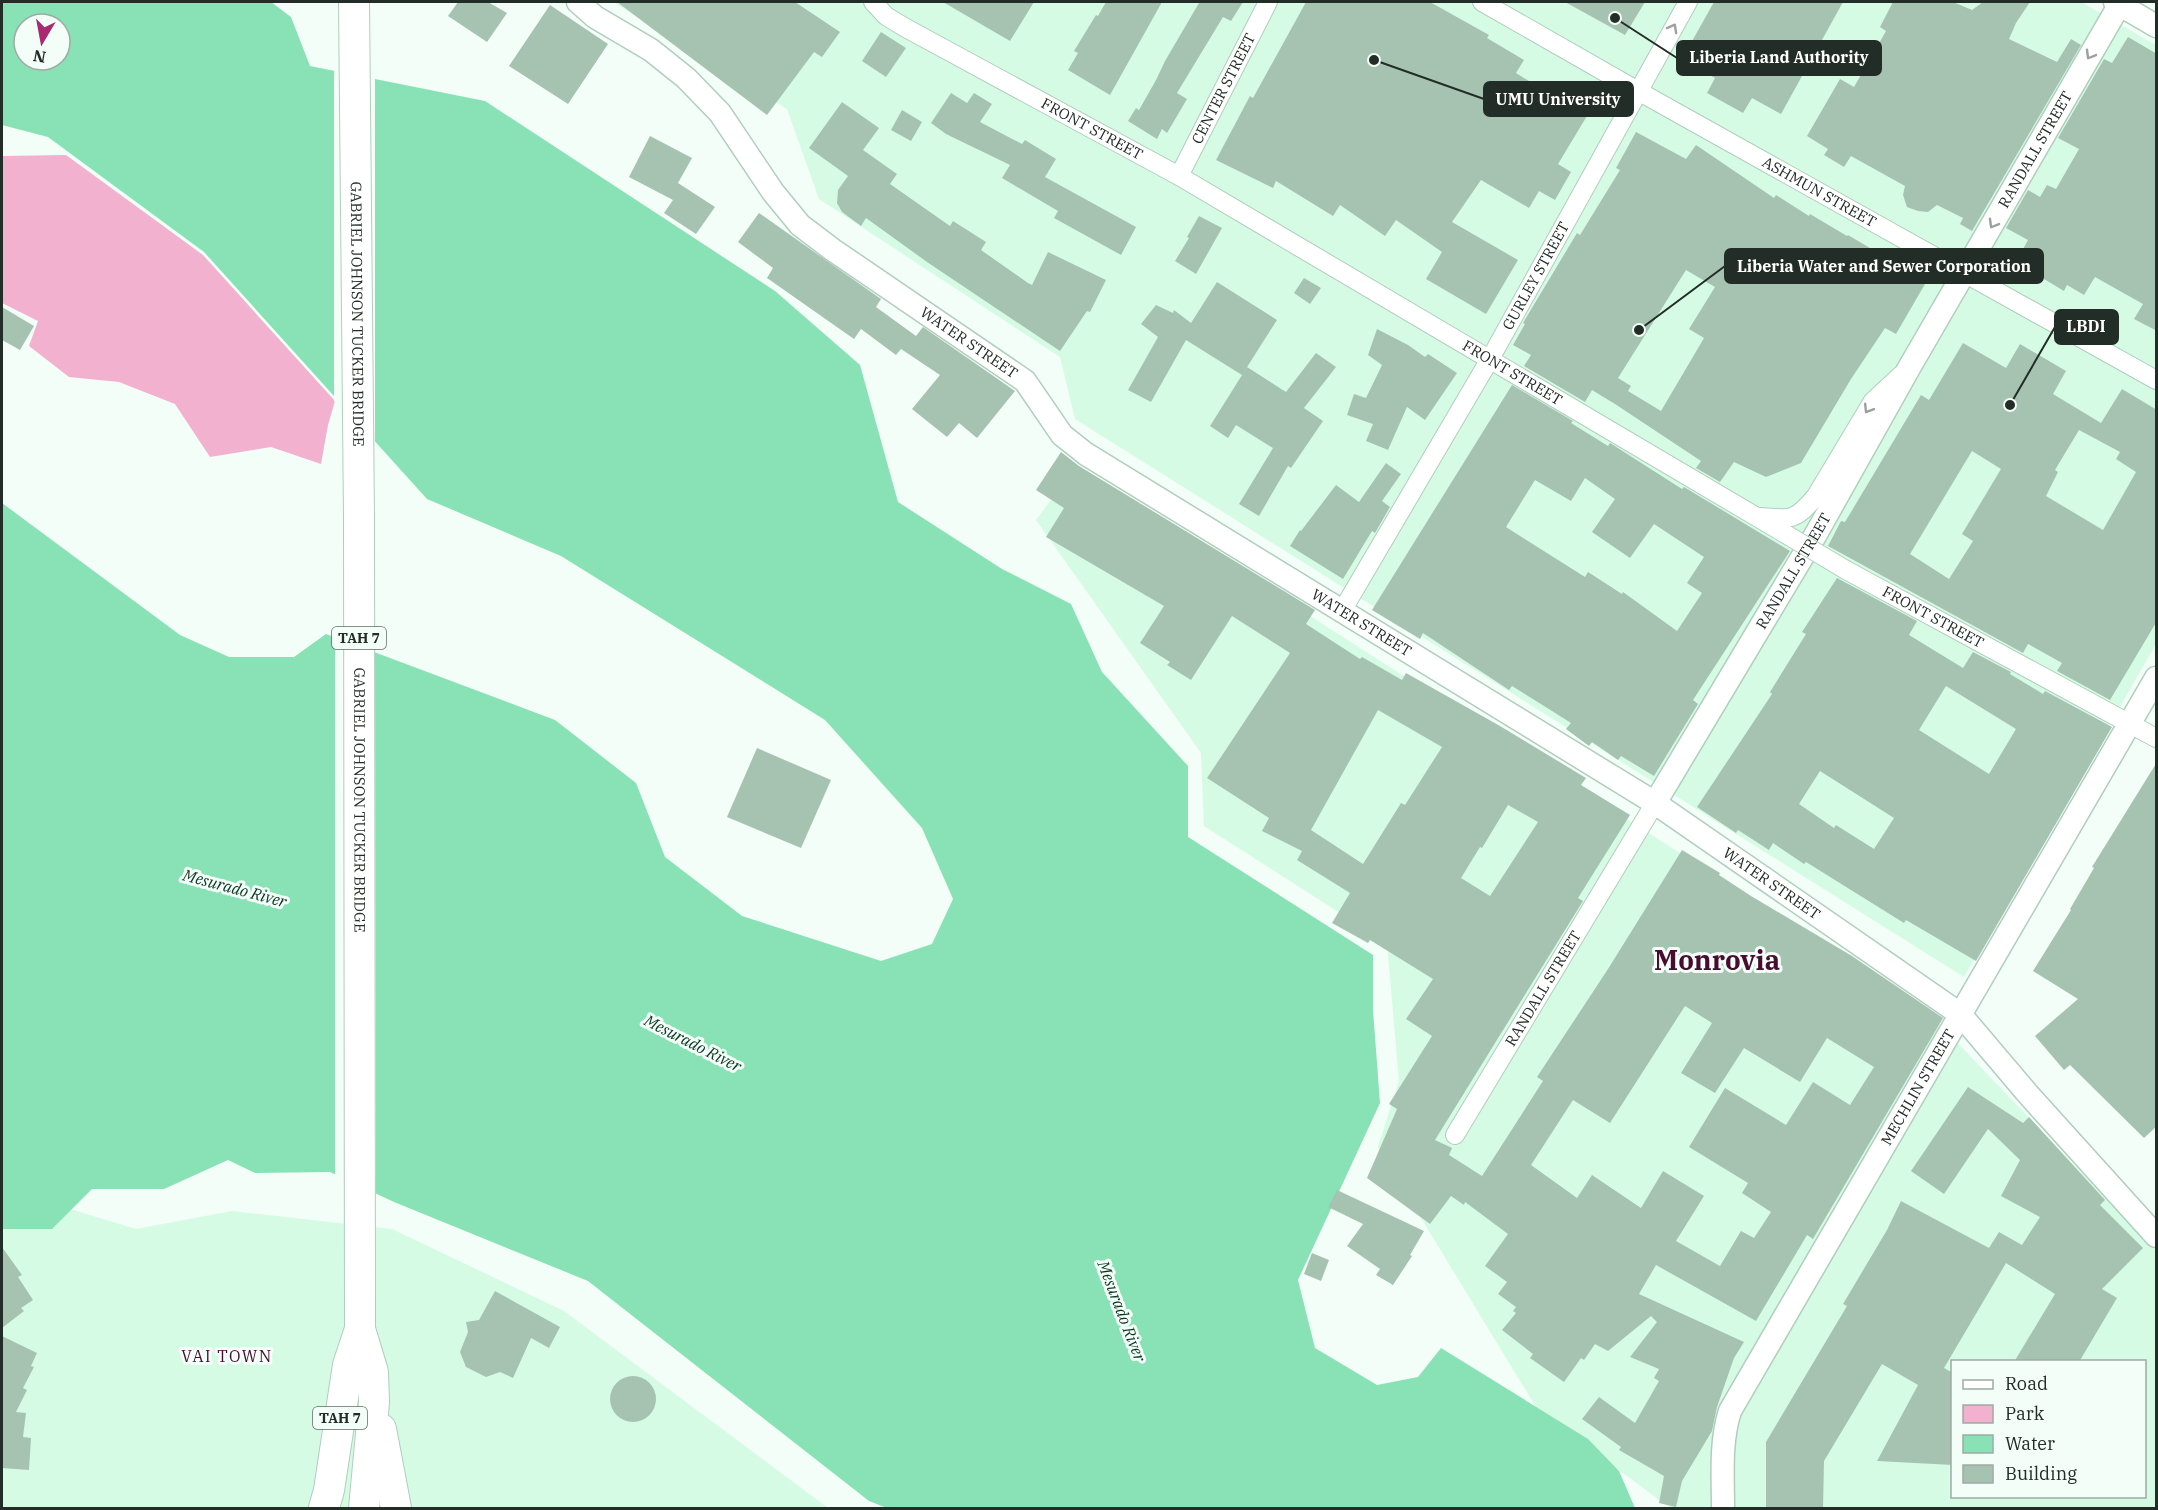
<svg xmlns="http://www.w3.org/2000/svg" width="2158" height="1510" font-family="'IBM Plex Serif',serif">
	<rect width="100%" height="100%" fill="#f2fef7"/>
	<path fill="#d5fbe5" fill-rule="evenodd" d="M613 2H2081L2156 45V644L1964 977 1075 419 1060 357 819 199 787 109Z
		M1076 466 1928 1012 2156 1251V1508H1670L1537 1409 1378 1147 1399 1081 1387 943 1204 826 1201 753 1036 520ZM1952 1362H2144V1496H1952Z
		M47 1202 136 1229 232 1211 392 1229 564 1311 828 1508H2V1225Z"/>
	<path fill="#f2b1ce" d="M66 155 203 255 335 401 328 425 321 464 271 447 210 457 175 404 119 382 69 377 29 346 38 321 2 303V156Z"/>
	<path fill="#89e2b5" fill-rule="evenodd" d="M2 2H271L291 17 310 66 485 101 775 291 860 365 898 502 1002 569 1071 604 1102 672 1188 766V837L1373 955V1010L1380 1103 1298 1280 1315 1348 1377 1385 1418 1377 1441 1348 1588 1439 1619 1471 1635 1508H887L869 1501 588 1281 394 1202 330 1172 255 1173 228 1160 164 1189H92L52 1229H2V503L180 635 229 657H294L326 634 555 720 636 783 665 857 742 916 881 961 932 944 953 899 922 828 825 720 561 556 427 499 204 252 48 137 2 125ZM24 24H60V60H24Z"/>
	<path fill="#f2fef7" d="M334 68 375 76V446L334 401Z
		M335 634 375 649 376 1197 335 1178Z"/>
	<path fill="#a6c3b2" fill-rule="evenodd" d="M458 2H488L507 13 487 42 448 16Z
		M617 2H795L840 32 822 57 814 52 767 115Z
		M943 2H1034L1010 41Z
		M1106 2H1162L1110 95 1068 70 1078 53 1074 51 1096 15 1098 16Z
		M1197 2H1243L1231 21 1223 17 1177 93 1187 99 1167 133 1162 129 1157 139 1128 121 1136 108 1139 110 1156 80 1165 61 1199 3Z
		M1306 2H1430L1489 35 1487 38 1524 60 1516 73 1547 92 1553 83 1593 106 1558 164 1571 172 1555 200 1539 191 1529 208 1481 180 1452 222 1518 260 1486 314 1426 279 1442 252 1396 220 1385 236 1340 205 1333 216 1276 181 1273 188 1216 160 1250 96 1253 98Z
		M1565 2H1645L1625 35Z
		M1714 2H1843L1781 114 1752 98 1743 113 1707 93 1715 78 1682 59Z
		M1893 2H1953L1972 10 1983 2H2030L2016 23 2009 39 2057 62 2071 39 2081 45 1972 231 1960 224 1963 218 1937 205 1928 212 1918 211 1907 207 1903 195 1905 186 1851 156 1844 167 1824 155 1828 149 1807 136 1840 79 1854 87 1886 31 1880 27Z
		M550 5 608 44 568 104 509 66Z
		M881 32 906 48 886 77 862 61Z
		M2128 37 2157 54V331L2134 319 2143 304 2095 277 2084 295 2067 285 2064 291 2016 262 2028 240 2006 228 2028 190 2040 197 2047 185 2056 189 2079 149 2058 138 2104 59 2112 63Z
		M951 93 967 103 974 93 992 104 980 122 1022 144 1025 140 1056 159 1045 177 1136 227 1121 255 1054 218 1058 211 1002 178 1010 165 946 134 931 123Z
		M842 102 879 128 863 150 897 174 890 184 950 226 953 221 986 242 981 250 1028 283 1032 285 1048 252 1106 280 1090 312 1087 311 1060 351 927 262 866 218 861 226 842 212 837 203 838 190 848 176 809 148Z
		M902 110 922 122 911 141 891 130Z
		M1636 132 1686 159 1696 145 1774 198 1776 195 1809 216 1810 214 1847 236 1848 235 1902 267 1901 270 1925 284 1896 334 1885 328 1851 379 1801 463 1766 477 1734 462 1720 482 1696 468 1701 461 1615 404 1592 390 1585 402 1524 366 1531 355 1513 345 1525 324 1523 323 1577 233 1580 235 1620 170 1616 168ZM1686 270 1715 287 1689 329 1704 338 1661 411 1628 391 1631 386 1618 378Z
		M650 136 692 158 678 183 715 207 696 234 664 213 673 200 629 177Z
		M759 213 881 299 876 307 916 336 923 327 1015 391 977 438 959 423 947 437 912 409 940 375 901 349 896 355 861 329 854 339 767 278 773 268 738 242Z
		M1199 216 1222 228 1196 274 1175 261 1189 238 1187 237Z
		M1304 278 1321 288 1310 304 1294 293Z
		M1217 282 1277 320 1242 375 1186 340 1151 402 1128 390 1158 337 1141 324 1156 305 1173 313 1174 310 1191 323Z
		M2 307 34 326 20 350 2 340Z
		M1377 329 1408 345 1425 357 1428 354 1457 373 1425 420 1407 407 1388 450 1366 441 1373 424 1347 415 1354 394 1366 398 1382 365 1368 355Z
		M1963 343 2006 368 2020 344 2066 371 2053 394 2101 423 2122 389 2157 410V621L2110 700 2057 671 2062 663 2028 644 2023 653 1828 546 1841 521 1845 522 1921 395 1929 400ZM2079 430 2120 452 2116 459 2136 472 2103 530 2046 496 2058 472 2055 470ZM1972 451 2001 469 1962 534 1973 541 1949 579 1910 554Z
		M1316 353 1336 367 1304 408 1323 421 1291 468 1288 466 1259 516 1239 504 1273 448 1236 425 1228 438 1210 426 1247 367 1286 392Z
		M1512 385 1573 421 1571 423 1608 446 1610 443 1682 489 1684 487 1790 551 1693 700 1698 704 1654 776 1621 756 1618 760 1592 742 1589 746 1566 729 1571 723 1552 711 1512 686 1509 690 1423 633 1420 639 1372 610ZM1585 478 1615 499 1592 532 1630 558 1654 524 1704 557 1687 583 1702 593 1677 631 1623 592 1622 594 1588 572 1585 577 1506 527 1535 480 1571 501Z
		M1061 452 1079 466 1315 610 1306 624 1360 659 1362 657 1402 680 1406 673 1500 726 1586 778 1581 785 1630 815 1578 898 1583 901 1435 1140 1452 1148 1449 1155 1482 1176 1543 1081 1537 1077 1608 969 1682 850 1720 873 1719 875 1751 896 1852 956 1943 1018 1813 1239 1807 1235 1756 1321 1656 1265 1639 1294 1744 1342 1734 1358 1717 1407 1712 1431 1682 1481 1676 1507 1659 1503 1664 1476 1619 1450 1621 1447 1582 1419 1599 1397 1635 1423 1659 1381 1654 1378 1659 1369 1630 1357 1657 1322 1651 1316 1608 1351 1595 1344 1584 1360 1581 1358 1564 1382 1530 1358 1533 1354 1502 1330 1516 1313 1513 1311 1516 1307 1498 1294 1507 1282 1485 1266 1508 1234 1465 1202 1464 1205 1451 1196 1430 1224 1367 1178 1397 1109 1389 1104 1432 1036 1406 1019 1433 979 1370 940 1368 943 1332 923 1350 893 1297 860 1302 851 1262 831 1269 818 1207 778 1290 653 1232 616 1191 680 1167 665 1170 662 1140 643 1164 606 1046 537 1064 508 1036 490ZM1378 710 1442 747 1405 805 1401 803 1363 864 1311 830ZM1508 805 1538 822 1490 896 1461 878 1480 847 1482 848ZM1685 1006 1712 1023 1681 1073 1715 1093 1744 1048 1800 1082 1827 1038 1874 1067 1850 1105 1813 1082 1786 1125 1725 1088 1689 1147 1748 1183 1742 1193 1771 1212 1754 1238 1741 1231 1720 1266 1676 1241 1704 1196 1663 1171 1641 1208 1592 1175 1577 1198 1531 1165 1573 1100 1610 1123Z
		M1386 463 1401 474 1382 501 1390 507 1375 533 1372 531 1343 579 1290 546 1300 530 1301 531 1336 485 1359 502Z
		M1837 578 1917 621 1909 635 1963 668 1973 652 2011 672 2010 674 2043 694 2045 691 2112 727 1976 961 1906 920 1904 923 1806 862 1804 864 1773 843 1769 850 1738 830 1736 833 1697 807 1772 694 1770 692 1806 634 1802 632ZM1946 686 2016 729 1989 774 1919 730ZM1820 771 1894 818 1874 849 1836 825 1834 828 1799 804Z
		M757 748 831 780 801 848 727 817Z
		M2157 762V1126L2144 1138 2070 1065 2064 1070 2035 1036 2078 999 2033 971 2071 910 2070 909 2094 868 2092 867Z
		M1968 1087 2023 1123 2029 1117 2105 1200 2100 1205 2143 1248 2102 1289 2117 1298 2079 1362H2014L2055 1294 2006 1263 1944 1368 1953 1373V1465L1877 1461 1918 1385 1882 1364 1824 1461 1823 1509H1766V1442L1847 1306 1843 1304 1887 1230 1901 1201 1989 1248 1999 1232 2022 1245 2040 1217 2001 1196 2020 1160 1988 1129 1944 1194 1911 1171Z
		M1337 1190 1424 1231 1410 1255 1412 1256 1393 1285 1376 1275 1380 1269 1347 1246 1363 1224 1328 1207Z
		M2 1247 22 1275 18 1277 33 1300 21 1308 24 1311 2 1328Z
		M1312 1253 1329 1260 1321 1281 1304 1274Z
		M495 1291 560 1327 549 1348 531 1338 513 1378 500 1372 486 1377 466 1367 460 1352 468 1332 466 1322 479 1320Z
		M2 1336 37 1353 31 1366 34 1367 23 1388 27 1390 16 1412 26 1413 23 1437 31 1438 29 1470 2 1468Z
		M610 1399a23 23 0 1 1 46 0a23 23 0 1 1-46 0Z"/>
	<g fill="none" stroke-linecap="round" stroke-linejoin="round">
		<g stroke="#b0cebd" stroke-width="20">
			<g id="minor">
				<path id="s1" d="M873 2 886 16 904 27 1179 176 1794 539"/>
				<path id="s2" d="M1482 2 1638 91 2156 380"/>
				<path id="s3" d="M1179 176 1268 2"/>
				<path d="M1761 517C1792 520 1796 520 1816 496L1873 401 1901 375"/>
				<path id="s4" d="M1846 570 2156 738"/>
				<path id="s5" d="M1342 611 1490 359 1688 2"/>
				<path id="s6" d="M1455 1135 1655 803"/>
			</g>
		</g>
		<g stroke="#b0cebd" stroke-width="25">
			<g id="tertiary">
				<path id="s7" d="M578 2 595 17 651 50 686 78 720 113 773 192 800 225 833 250 1025 381 1062 435 1086 454 1655 803 1960 1014 2027 1093 2156 1236"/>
				<path d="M2115 2 2156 26"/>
				<path id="s8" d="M1655 803 1816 534 1909 368 2121 2"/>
				<path id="s9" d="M1723 1508C1723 1476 1720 1442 1730 1411L2156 678"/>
			</g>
		</g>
		<g stroke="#b0cebd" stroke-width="32">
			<g id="trunk">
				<path id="s10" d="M354 2 359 518 360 1329 373 1372 374 1402 364 1508"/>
				<path d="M381 1429 396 1508"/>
				<path d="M324 1508 329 1490 348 1365 360 1329"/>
			</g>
		</g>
		<use href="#minor" stroke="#fff" stroke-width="18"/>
		<use href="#tertiary" stroke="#fff" stroke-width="22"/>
		<use href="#trunk" stroke="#fff" stroke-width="30"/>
		<g stroke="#b0cebd" stroke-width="20" stroke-linecap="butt">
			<path id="minor-bridge" d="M1794 539 1846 570"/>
		</g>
		<use href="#minor-bridge" stroke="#fff" stroke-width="18"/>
	</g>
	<defs><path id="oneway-chevron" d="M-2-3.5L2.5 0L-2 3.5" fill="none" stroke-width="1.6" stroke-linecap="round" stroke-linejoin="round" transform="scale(1.5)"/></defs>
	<g stroke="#9ca09e">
		<use href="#oneway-chevron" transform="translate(1673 28) rotate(-61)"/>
		<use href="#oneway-chevron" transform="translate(2090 55) rotate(120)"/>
		<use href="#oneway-chevron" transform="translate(1993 224) rotate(120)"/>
		<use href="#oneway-chevron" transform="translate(1868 409) rotate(122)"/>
	</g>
	<g text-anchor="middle" stroke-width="6" stroke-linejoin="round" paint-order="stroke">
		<g fill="#f2fef7" stroke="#606c65" stroke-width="1.5">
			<rect x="332" y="627" width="54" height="22" rx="4.5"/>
			<rect x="313" y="1407" width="54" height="22" rx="4.5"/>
		</g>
		<g font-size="14" font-weight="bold" fill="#222d27">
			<text x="359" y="643">TAH 7</text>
			<text x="340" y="1423">TAH 7</text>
		</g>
		<g font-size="15" fill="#222d27" stroke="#f2fef7">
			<text dy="5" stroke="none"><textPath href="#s3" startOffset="98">CENTER STREET</textPath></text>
			<text dy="5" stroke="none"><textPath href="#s1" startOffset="254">FRONT STREET</textPath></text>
			<text dy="5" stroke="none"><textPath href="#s8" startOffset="756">RANDALL STREET</textPath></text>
			<text dy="5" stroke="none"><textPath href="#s2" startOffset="387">ASHMUN STREET</textPath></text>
			<text dy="5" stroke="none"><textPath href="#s5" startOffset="387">GURLEY STREET</textPath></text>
			<text dy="5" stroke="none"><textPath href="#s10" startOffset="312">GABRIEL JOHNSON TUCKER BRIDGE</textPath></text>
			<text dy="5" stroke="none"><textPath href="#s7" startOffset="525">WATER STREET</textPath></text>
			<text dy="5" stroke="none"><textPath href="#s1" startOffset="740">FRONT STREET</textPath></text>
			<text dy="5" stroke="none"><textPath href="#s8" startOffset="270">RANDALL STREET</textPath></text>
			<text dy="5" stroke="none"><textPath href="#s4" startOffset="99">FRONT STREET</textPath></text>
			<text dy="5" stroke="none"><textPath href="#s7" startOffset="1012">WATER STREET</textPath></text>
			<text dy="5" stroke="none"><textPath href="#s10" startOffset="798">GABRIEL JOHNSON TUCKER BRIDGE</textPath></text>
			<text dy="5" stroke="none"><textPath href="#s7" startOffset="1498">WATER STREET</textPath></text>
			<text dy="5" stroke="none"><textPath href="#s6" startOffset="171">RANDALL STREET</textPath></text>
			<text dy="5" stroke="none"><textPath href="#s9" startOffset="472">MECHLIN STREET</textPath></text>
		</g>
		<g font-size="16" font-style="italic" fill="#0a3221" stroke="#f2fef7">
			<text transform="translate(235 888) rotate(15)" y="6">Mesurado River</text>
			<text transform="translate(693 1043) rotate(27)" y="6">Mesurado River</text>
			<text transform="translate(1122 1311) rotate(69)" y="6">Mesurado River</text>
		</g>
		<g font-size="16" letter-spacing="1.5" fill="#4a0b30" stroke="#f2fef7">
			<text x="227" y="1362">VAI TOWN</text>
		</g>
		<g font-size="27" font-weight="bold" fill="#4a0b30" stroke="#f2fef7">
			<text x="1717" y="970">Monrovia</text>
		</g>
	</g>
	<path fill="none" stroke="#222d27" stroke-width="2" d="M1615 18L1677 58M1374 60L1484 99M1639 330L1725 266M2010 405L2055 327"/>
	<g fill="#222d27" stroke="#f2fef7" stroke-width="2">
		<circle cx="1615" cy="18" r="6"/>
		<circle cx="1374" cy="60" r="6"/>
		<circle cx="1639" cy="330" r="6"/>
		<circle cx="2010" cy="405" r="6"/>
	</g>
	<g fill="#222d27" stroke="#222d27" stroke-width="2">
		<rect x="1677" y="41" width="204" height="34" rx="6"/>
		<rect x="1484" y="82" width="149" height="34" rx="6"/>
		<rect x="1725" y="249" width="318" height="34" rx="6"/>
		<rect x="2055" y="310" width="63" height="34" rx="6"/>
	</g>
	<g font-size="16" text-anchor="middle" font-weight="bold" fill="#fff">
		<text x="1779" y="63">Liberia Land Authority</text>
		<text x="1558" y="105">UMU University</text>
		<text x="1884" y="272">Liberia Water and Sewer Corporation</text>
		<text x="2086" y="332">LBDI</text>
	</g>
	<rect width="2158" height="1510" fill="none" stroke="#222d27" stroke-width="6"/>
	<rect x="1951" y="1360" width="195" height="138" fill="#f2fef7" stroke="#9faaa4" stroke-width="1.5"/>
	<rect x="1963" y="1380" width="30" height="9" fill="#ffffff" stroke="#9faaa4" stroke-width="1.5"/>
	<text x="2005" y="1390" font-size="18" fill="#222d27">Road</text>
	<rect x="1963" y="1405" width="30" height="18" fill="#f2b1ce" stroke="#9faaa4" stroke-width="1.5"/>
	<text x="2005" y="1420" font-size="18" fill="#222d27">Park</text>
	<rect x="1963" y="1435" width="30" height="18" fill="#89e2b5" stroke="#9faaa4" stroke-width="1.5"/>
	<text x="2005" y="1450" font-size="18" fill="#222d27">Water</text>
	<rect x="1963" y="1465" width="30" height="18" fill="#a6c3b2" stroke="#9faaa4" stroke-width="1.5"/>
	<text x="2005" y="1480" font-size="18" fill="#222d27">Building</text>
	<g transform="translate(42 42) rotate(190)"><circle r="28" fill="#f2fef7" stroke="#9faaa4" stroke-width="1.5"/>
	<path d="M0-4.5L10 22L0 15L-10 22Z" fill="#ab2873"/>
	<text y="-9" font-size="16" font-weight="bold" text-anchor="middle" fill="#222d27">N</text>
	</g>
</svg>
